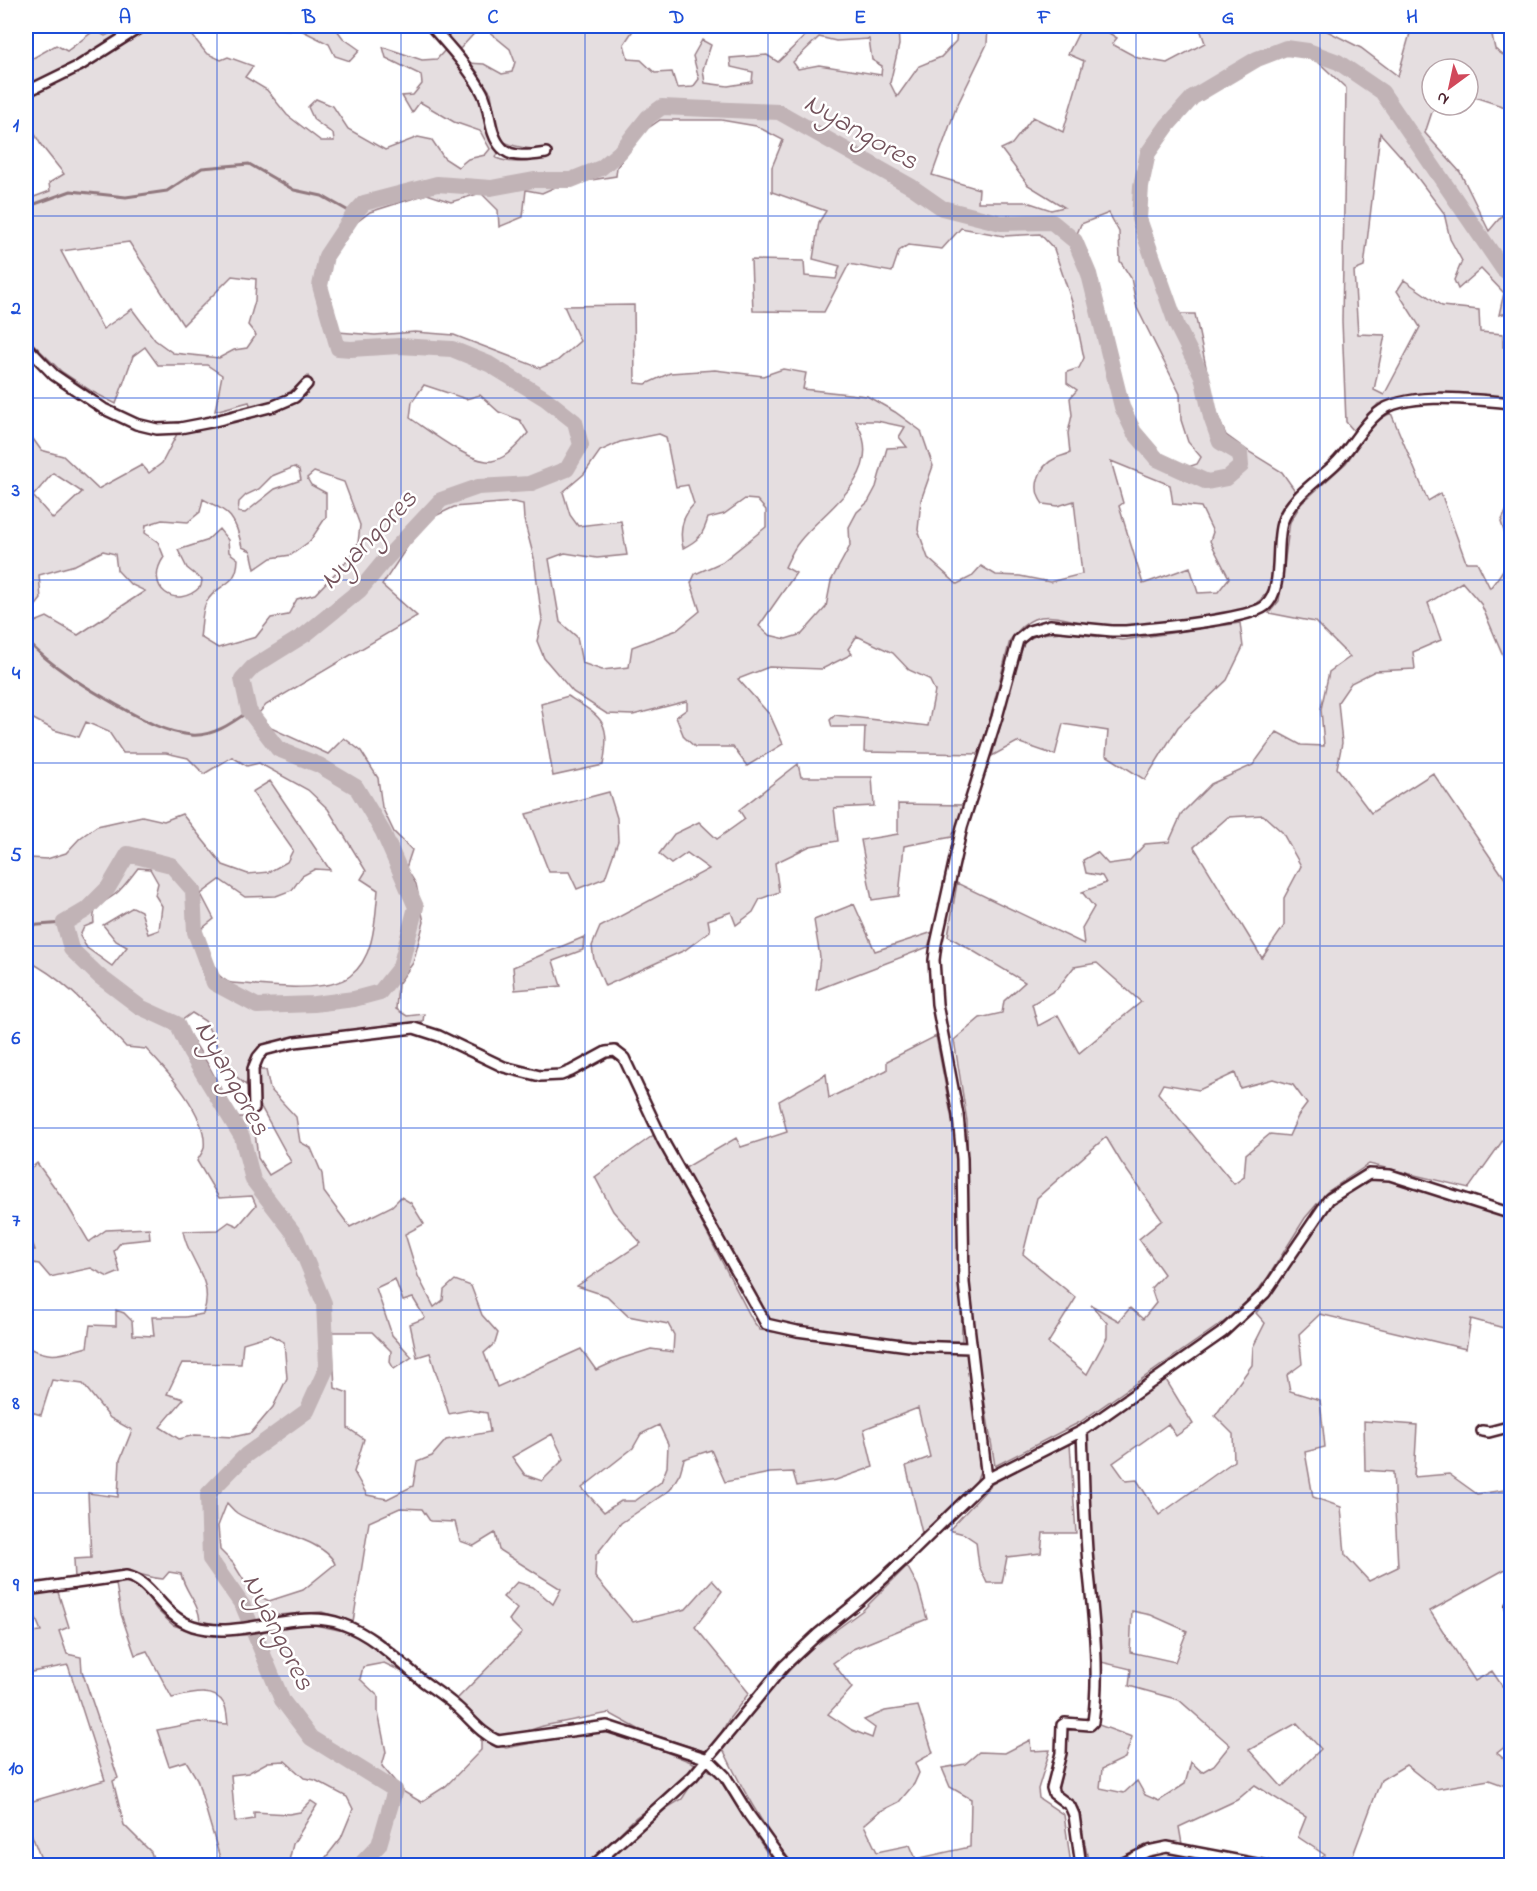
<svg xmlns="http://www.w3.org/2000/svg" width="1537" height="1891" font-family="'Indie Flower',sans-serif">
	<rect width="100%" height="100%" fill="#fff"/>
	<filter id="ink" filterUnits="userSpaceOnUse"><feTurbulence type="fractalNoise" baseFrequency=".0167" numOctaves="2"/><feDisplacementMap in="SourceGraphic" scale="12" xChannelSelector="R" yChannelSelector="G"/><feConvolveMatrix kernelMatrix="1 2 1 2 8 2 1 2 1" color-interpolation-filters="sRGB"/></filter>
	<g filter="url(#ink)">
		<path fill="#e5dee0" stroke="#987e86" stroke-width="1.5" fill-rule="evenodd" d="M125 26H132L78 60 26 87V62L56 45 67 51 95 30 105 36Z
			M152 26H185L206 53 221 60 228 57 253 66 245 77 267 90 287 115 321 141H334L333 134 314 120 308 107 316 99 333 106 348 129 385 150 418 137 432 140 444 158 458 167 468 159 485 155 490 149 480 131 454 122 420 102 412 113 402 96 413 95 422 84 421 75 386 58 383 47 422 60 437 59 446 49 481 95 499 150 496 158C514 165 534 162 551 154L548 150C532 150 518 148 504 142L496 125 491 93 469 63 484 64 502 74 512 72 515 62 510 49 482 26H608L612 27 615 26H636L624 44 628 59 641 60 655 73 672 72 677 88 693 87 699 79 693 56 702 40 711 45 703 69 705 83 728 86 752 82 753 72 731 67 730 58 767 55 778 62 807 34 810 26H836L841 30 869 26H898L899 45 890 83 897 97 919 66 941 57 956 41 957 26H988L987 44 956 108 932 175 979 189 978 202H1027L1051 210 1064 207 1028 185 1001 149 1012 144 1033 117 1063 132 1084 61 1068 54 1080 30 1065 26H1098L1117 38 1112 44 1138 58 1167 63 1205 43 1199 26H1323L1327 31 1361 48 1398 76 1412 26H1490L1495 49 1503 55 1511 54V109L1468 95V69H1432V105H1439L1432 112 1425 133 1460 172 1489 231 1505 212 1511 211V251L1509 257 1511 260V312L1499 315 1504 293 1481 269 1458 289 1454 280 1462 261 1450 239 1444 213 1405 161 1380 133 1364 267 1354 271 1358 334 1385 335 1374 390 1384 395 1420 327 1397 291 1404 280 1442 306 1479 310 1480 332 1503 334V347L1511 348V398L1460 393 1395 398 1378 404 1354 431 1346 422 1342 321 1346 88 1315 59 1291 54 1266 59 1205 94 1177 120 1154 151 1144 183 1145 217 1173 306 1179 314H1195L1215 410 1226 435 1251 453 1282 472 1296 492C1291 497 1284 503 1281 509 1263 543 1291 579 1254 605 1236 617 1126 628 1101 626 1080 625 1055 611 1034 619 1024 623 1017 632 1010 640L981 754 864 752 865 727H832L830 720 835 715 928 726 935 691 929 679 909 670 893 653 857 636 848 649 852 654 822 669 769 667 738 679 770 715 783 744 747 766 733 747H695L684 737 676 717 687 709V701L633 715 607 714 573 692 544 658 537 641 542 620 534 558 524 520 523 504 513 502 454 507 431 518 415 535 382 585 417 616 266 705 258 714 271 728 328 754 344 738 361 751 378 778 382 807 394 832 412 850 406 868 416 884 424 922 413 963 398 984 396 1009 407 1016 424 1014 423 1021 269 1042 258 1047 248 1063 249 1073 246 1085 229 1070 205 1021 192 1013 181 1021 209 1066 236 1117H244L254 1123 258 1158 269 1175 291 1162 260 1105 259 1070H266L270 1089 296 1117 300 1142 311 1148 322 1174 324 1192 350 1227 392 1206 401 1197 411 1203 424 1224 405 1234 418 1276 434 1307 443 1300 444 1290 455 1280 471 1286 482 1315 498 1333 495 1343 484 1353 497 1387 581 1349 596 1370 620 1359 651 1349 673 1352 674 1335 668 1324 628 1316 607 1296 577 1286 641 1243 613 1211 595 1177 655 1134 753 1321 760 1330 912 1351 968 1353 980 1471 976 1482 922 1533 906 1466 930 1457 918 1408 864 1429 873 1467 836 1480 797 1486 793 1472 770 1473 725 1482 711 1450 684 1459 680 1473 670 1490 621 1523 596 1555 595 1577 633 1622 686 1609 712 1580 722 1591 695 1627 749 1693 729 1719 713 1747 703 1751 640 1730 609 1713 543 1726 518 1734 497 1735 487 1732 456 1700 522 1633 509 1620 517 1609 503 1597 517 1582 533 1587 553 1604 561 1589 499 1550 495 1533 474 1546 460 1541 455 1522 430 1521 422 1509 400 1508 369 1522 353 1622 322 1612 277 1615 260 1621 221 1625 200 1621C199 1603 185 1592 181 1574L169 1572 163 1579C149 1578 145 1575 134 1573 115 1569 93 1576 75 1579L74 1559 91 1558 88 1493 118 1497 120 1460 132 1430 110 1418 83 1384 52 1380 41 1415 28 1411 26 1417V1347C54 1359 58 1355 87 1347L90 1325 116 1326V1310L124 1313 132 1321 133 1335 154 1336 152 1317H185L203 1314C216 1280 188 1262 183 1231L218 1230 229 1222 238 1226 256 1205 252 1196 219 1198 197 1161C199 1157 203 1152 204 1148 208 1115 167 1071 146 1049L126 1047C95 1015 66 979 26 960V853L30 858 47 859 66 853 80 838 97 826 142 816 164 821 182 814 223 865 248 874 269 872 287 862 293 850 252 792 270 781 330 870 315 869 302 876 292 890 276 896 245 897 220 880 201 894 214 919 199 931C205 947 210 973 228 982 232 984 241 983 246 984 271 987 330 992 350 976 375 957 375 919 378 890L361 879 366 871 328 809 308 790 259 763 247 766 232 757 204 774 188 758 166 753H123L109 732 86 722 79 737 54 730 26 715V443L31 436 41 450 63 456 98 489 142 465 149 473 162 463 178 432 275 411 296 403 312 384 308 376C287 397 279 399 251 407L249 402 215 411 222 375 207 365H158L145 347 133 356 116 404 91 391 62 372 26 337V200L50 191 49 183 64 174 41 145 26 118V98L80 71ZM819 37 836 41 869 39 872 60 882 66 881 75 819 65 798 69 793 62ZM660 120H721L756 126 783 140 772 167V192L826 211 819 222 813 259 840 266 836 279 805 276 804 261 751 260 753 311 824 312 849 264 892 272 899 251 908 245 942 249 961 228 1004 236 1040 234 1054 249 1073 305 1084 358 1079 368 1067 372V383L1077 390 1070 398 1072 415 1068 433 1070 453C1066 455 1060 456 1056 458 1038 466 1031 489 1043 504L1058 506 1074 501 1082 574 1050 582 1020 576 996 575 981 566 971 577 957 584 928 558 918 530 921 500 933 466 921 431 895 412 867 396 803 389 806 373 783 369 763 376 715 370 670 373 646 384 635 383 634 305 564 306 580 341 557 361 540 368 454 335 415 332 375 335 338 332 326 288 330 259 348 229 370 212 427 194 451 202 481 193 498 210 499 227 523 217 526 190 542 193 560 185 616 176 617 167 644 131ZM1109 213 1119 232 1120 261 1131 278 1137 308 1180 394 1181 420 1188 442 1201 457 1197 464 1188 467 1178 464 1156 450 1135 424 1118 375 1089 255 1077 234 1081 224ZM129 242 183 325 232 276 256 279 255 301 248 325 256 335 247 348 234 350 219 358 173 353 155 340 132 309 103 329 61 251ZM424 385 466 399 480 395 499 412 520 420 528 433C520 443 505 459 492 461 471 464 428 430 410 418L412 402ZM856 421H877L905 427 899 437 907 447 887 448 876 487 868 502 857 512 849 527 850 546 831 581 826 607 802 634 786 639 769 635 759 626 796 573 785 567C789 559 793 549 799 542 821 513 875 482 863 438 862 432 858 426 856 421ZM659 434 666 437 676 487 688 485 694 504C682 516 679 531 683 548 699 540 703 535 708 518L724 514 745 499 757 500 766 510V527L722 562 695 574 691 583 700 611 677 630 632 647 629 667 602 670 582 663 577 637 560 622 549 559 565 553 597 558 627 555 621 521 578 526 570 515 563 492 584 474 600 451 620 442ZM1111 461 1170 485 1173 504 1201 507 1213 532 1210 541 1229 578 1218 592 1198 593 1190 567 1143 584 1119 506 1123 503ZM294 467 299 470 301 480 275 489 245 513 238 512 239 502 246 495 259 489 272 476ZM314 472 344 482 360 525 358 543 347 561 315 594 297 599 288 615 271 618 256 637 218 648 200 637C202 627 201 612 206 603 218 581 237 589 238 559L229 552 228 540 219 529 206 541 178 550 187 568 202 580 201 586C176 612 143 587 164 557L158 542 145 533 146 525 162 520 188 522 200 512 203 499C232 514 234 515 242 547L251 551 255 569 271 558 291 555 310 541 326 517V493L311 485 307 478ZM53 473 82 492 53 519 33 496ZM103 551 115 554 117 570 130 584 145 591 78 635 47 617 35 622 33 609 41 599 39 575 75 565ZM138 868 150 869 158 883 155 895 162 906 159 930 148 934 141 911 133 907 103 925 116 941 127 947 112 966 87 948 80 936 84 927 94 923C91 903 108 902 119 891 126 884 132 876 138 868ZM395 1279 403 1301 413 1298 425 1318 410 1324 417 1357 430 1353 449 1414 469 1410 487 1413 490 1432 446 1440 432 1456 417 1462 413 1486 387 1499 367 1495 354 1472 364 1439 348 1428V1393L335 1388 332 1332H372L391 1351 390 1362 394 1369 412 1357 392 1335 376 1288ZM270 1335 284 1342 287 1378 273 1407 251 1433 233 1437 195 1435 179 1439 160 1427 184 1399 167 1394 182 1363 241 1364 243 1343ZM659 1425 668 1444 667 1467 661 1482 635 1501H621L604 1512 582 1488 633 1448 641 1434ZM552 1434 564 1459 542 1481 525 1475 512 1457ZM227 1503C230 1506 233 1510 237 1513 258 1528 326 1539 335 1564L303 1590 269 1601 251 1592 233 1563 220 1550 218 1526Z
			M268 26H334L343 38 360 50 350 61 335 56 329 44 301 30 273 29Z
			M437 26H481L460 49Z
			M1391 413 1428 501 1441 493 1466 562H1477L1490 588C1512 560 1512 555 1501 522L1511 501V674L1481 604 1462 582 1428 603 1441 640 1413 652 1415 669 1375 671 1351 683 1338 702 1342 743 1337 768 1371 813 1433 773 1510 886 1511 885V1129L1469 1188 1369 1164 1327 1192 1305 1218 1268 1277 1249 1302 1232 1316 1080 1422 995 1466 969 1305 967 1121 954 1040 980 1018 1002 1013 1004 1001 1025 982 948 936 957 883 1084 944 1082 928 1094 907 1082 892 1106 883 1102 876 1086 873 1083 860 1097 852 1108 864 1129 861 1145 844 1169 842 1182 813 1211 784 1253 765 1277 732 1301 745 1324 746 1321 709 1329 672 1350 657 1315 622 1269 613 1279 601 1290 522 1301 504 1346 463 1376 421ZM1263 815 1282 832 1301 866 1284 898V926L1262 958 1194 847 1228 817ZM1097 963 1141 1002 1079 1053 1058 1015 1038 1026 1032 1004 1057 989 1074 967ZM1235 1073 1240 1088 1273 1079 1293 1085 1307 1104 1298 1116 1289 1136 1270 1134 1246 1154 1244 1177 1234 1184 1158 1093 1163 1084 1199 1090ZM1106 1137 1121 1162 1162 1220 1139 1239 1164 1274 1151 1288 1156 1303 1143 1319 1130 1308 1119 1321 1091 1305 1107 1323V1337L1087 1374 1048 1343 1076 1298 1023 1254 1037 1198Z
			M1240 623 1243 647 1227 680 1178 727 1145 780 1106 755 1108 731 1063 724 1055 755 1017 742 992 756 1020 654 1025 641 1039 634 1063 632 1123 640Z
			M568 696C603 718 611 721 603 765L553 776 541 704Z
			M798 764 801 777H872L874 806 834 808 838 841 810 846 775 863 779 892 760 899 753 912 736 925 731 912 708 920 710 931 685 950 605 986 594 960 592 946 600 927 709 869 687 853 671 864 659 854 674 834 699 822 717 839 745 819 739 810Z
			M609 792 617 818 618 841 605 878 577 889 569 872H549L526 814Z
			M898 804 964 805 952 837 904 846 899 896 872 900 861 840 898 834Z
			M854 904 875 951 933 932 928 947 816 990 820 957 814 920Z
			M584 937 583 950 553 961 561 986 515 990 513 967Z
			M936 1036 958 1151 962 1341 912 1342 779 1325 767 1319 685 1168 736 1138 741 1147 787 1132 779 1101 826 1074 829 1098 887 1070V1061Z
			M37 1163 66 1203 89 1242 106 1230 149 1228 150 1239 121 1242 114 1251 120 1272 108 1277 91 1268 50 1277 39 1264 26 1262V1250H35L26 1225V1173Z
			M1384 1178 1511 1216 1512 1279 1509 1285 1511 1286V1330L1471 1319 1466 1349 1320 1314 1299 1334 1302 1364 1287 1375 1290 1391 1320 1400 1325 1447 1305 1452 1313 1497 1341 1507 1345 1555 1369 1581 1398 1567 1393 1472 1365 1470 1364 1421 1417 1425 1414 1477 1449 1474 1477 1494 1511 1489V1566L1430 1611 1475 1681 1492 1671 1511 1699V1742L1497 1753 1511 1765V1788L1489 1780 1436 1789 1406 1765 1381 1780 1349 1866 1311 1865 1325 1855 1298 1837 1306 1817 1255 1785 1237 1800 1179 1827 1182 1844 1155 1843 1106 1865H1089L1078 1808 1058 1790 1067 1751 1065 1728 1090 1730 1099 1725 1132 1737 1125 1758 1102 1769 1100 1788 1124 1793 1137 1781 1145 1795 1159 1801 1185 1784 1191 1762 1202 1772 1214 1765 1230 1745 1179 1700 1129 1686 1131 1669 1101 1662 1092 1574 1085 1432 1165 1378 1193 1424 1176 1436 1168 1424 1113 1463 1126 1481 1137 1480 1159 1515 1234 1461 1233 1434 1215 1416 1252 1365 1253 1347 1265 1323 1256 1313C1292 1271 1314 1206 1365 1180 1371 1178 1378 1178 1384 1178ZM1132 1611 1151 1615 1187 1631 1175 1662 1130 1652ZM1297 1723 1321 1749 1282 1787 1249 1750Z
			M1070 1444 1076 1533H1043L1041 1553 1007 1557 1002 1583H987L979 1566 976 1542 964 1534 949 1530 992 1484 1025 1466Z
			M907 1566 918 1586 927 1619 853 1649 833 1663 852 1688 828 1714 852 1730 872 1738 875 1728 864 1720 885 1711 918 1706 933 1753 915 1763 919 1773 914 1784 899 1802 879 1812 864 1825 877 1852 910 1845 916 1859 970 1847 971 1799 950 1787 942 1768 965 1764 979 1752 1005 1753 1030 1740 1031 1751 1050 1750 1038 1789 1039 1798 1064 1815 1071 1865H794C765 1831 742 1789 723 1749L759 1702 810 1649 863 1610Z
			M128 1581 140 1586 157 1610 173 1625 198 1633 249 1635 281 1625H315L353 1633 388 1656 407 1674 384 1663 363 1667 360 1679 378 1696V1712L386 1752 382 1766 404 1792 421 1802 446 1786 481 1750V1739L506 1748 586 1733H618L696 1764 668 1794 636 1817 602 1851 583 1865 319 1866 341 1838 353 1809 347 1797 315 1780 304 1778 285 1761 268 1762 248 1773 231 1775 235 1822 254 1819V1812L289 1814 300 1812 311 1801 317 1805 293 1844 288 1865H222L197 1779 186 1761 169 1766 157 1730 199 1722 228 1724C227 1718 227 1709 224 1704 214 1686 187 1695 172 1698L147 1651 135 1655 121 1614 116 1584Z
			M57 1589 69 1627 59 1631 67 1654 81 1657 82 1671 118 1778 113 1781 124 1825 151 1852 155 1865H33L41 1859 26 1820V1803L105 1780 68 1665 26 1673V1633L41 1631 26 1595Z
			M707 1769 718 1777 773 1862H705L703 1866H599L650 1823 660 1812 682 1799 691 1785Z
			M1171 1852 1249 1865 1133 1866 1156 1855Z"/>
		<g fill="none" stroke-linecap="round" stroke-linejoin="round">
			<path stroke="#91787e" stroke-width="3" d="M32 205 71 191 126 197 167 191 202 168 249 164 294 190 322 196 354 214
				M26 640C52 667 82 685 115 704 138 717 163 732 191 735 213 737 232 723 249 711
				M26 926 64 923"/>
			<path stroke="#c1b3b6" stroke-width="16" d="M359 1866 379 1845 395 1790 311 1738 282 1700 243 1606 210 1559 208 1494 246 1455 307 1411 327 1367 324 1303 296 1236 253 1180 242 1137 190 1052 177 1024 140 1007 99 976 71 949 64 923 86 910 108 888 128 854 171 865 193 890 195 932 214 983 257 1006 314 1004 354 999 380 992 400 967 416 907 383 832 356 787 319 765 278 749 249 711 242 679 253 667 306 634 360 590 384 561 441 500 478 487 529 484 567 469 581 445 575 422 546 399 489 364 452 349 399 346 351 349 338 348 320 286 326 256 354 214 364 203 437 184 491 188 534 180H571L601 168 620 152 648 117 662 107 779 112 912 187 942 208 1001 223 1052 222 1075 241 1089 274 1122 407 1134 432 1157 459 1207 482 1227 478 1241 466 1240 454 1220 442 1211 417 1202 376 1177 326 1139 219 1141 186 1148 153 1168 125 1193 97 1257 59 1286 48 1308 51 1338 62 1382 92 1503 269 1512 275"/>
			<g stroke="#4a1f2b" stroke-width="14">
				<path id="minor" d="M431 26C449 46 469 68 482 92 491 108 488 134 502 148 512 159 533 155 546 153
					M26 92 79 66 142 26
					M26 346 54 375 104 409 136 424 157 429 180 428 211 422 274 406 295 397 307 384
					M254 1108 253 1069 258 1057 264 1050 295 1042 414 1028 439 1036 504 1067 540 1076 561 1075 571 1071 606 1052 615 1051 624 1058 663 1141 766 1324 797 1331 909 1346 970 1348
					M1482 1431 1489 1432 1512 1426
					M987 1479 1082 1431 1223 1332 1265 1293 1329 1199 1369 1174 1390 1175 1512 1214
					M26 1590 126 1576C152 1580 161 1616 193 1626 242 1641 294 1607 342 1624 375 1636 398 1661 424 1682 435 1690 446 1697 457 1707 471 1719 480 1733 498 1741L607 1726 708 1759 725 1776 749 1815 786 1866
					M1511 1606H1512
					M593 1866 693 1776 784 1666 818 1634 860 1600 906 1558 987 1479 964 1283 962 1159 958 1115 937 1004 934 960 936 944 962 827 997 717 1018 640 1029 631 1050 625 1112 631H1126C1153 628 1247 620 1265 606 1284 591 1275 545 1282 523 1290 498 1316 482 1334 465 1350 450 1360 428 1378 413 1406 390 1477 400 1512 403
					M1081 1866 1074 1815 1070 1806 1054 1794 1052 1788 1061 1753 1062 1725 1065 1723 1090 1725 1093 1722C1100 1673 1094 1623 1089 1574 1084 1527 1084 1478 1082 1431
					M1117 1866 1148 1851 1167 1847 1267 1866
					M1453 1866H1459"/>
			</g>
			<use href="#minor" stroke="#fff" stroke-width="9"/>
		</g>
	</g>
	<path fill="none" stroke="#1d4ed8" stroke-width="1.5" stroke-opacity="0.55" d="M217 26V1866M401 26V1866M585 26V1866M768 26V1866M952 26V1866M1136 26V1866M1320 26V1866M26 216H1512M26 398H1512M26 580H1512M26 763H1512M26 946H1512M26 1128H1512M26 1310H1512M26 1493H1512M26 1676H1512"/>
	<g text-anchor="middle" stroke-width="5" stroke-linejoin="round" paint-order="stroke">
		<g font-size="28" font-style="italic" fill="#74535c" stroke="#fff">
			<text transform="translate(862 130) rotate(30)" y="10">Nyangores</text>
			<text transform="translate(367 538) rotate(-46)" y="10">Nyangores</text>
			<text transform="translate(234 1077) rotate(61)" y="10">Nyangores</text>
			<text transform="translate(280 1631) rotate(63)" y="10">Nyangores</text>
		</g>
	</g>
	<rect width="1537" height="1891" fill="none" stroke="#fff" stroke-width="66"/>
	<g transform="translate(1450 87) rotate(213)"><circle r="28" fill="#ffffff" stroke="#b7a5aa" stroke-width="1.5"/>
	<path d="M0-4.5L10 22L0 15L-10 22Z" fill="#d1495b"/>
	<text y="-9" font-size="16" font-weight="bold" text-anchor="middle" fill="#4a1f2b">N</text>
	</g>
	<rect x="33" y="33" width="1471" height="1825" fill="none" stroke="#1d4ed8" stroke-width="2"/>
	<g font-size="20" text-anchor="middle" font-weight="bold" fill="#1d4ed8">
		<text x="125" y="23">A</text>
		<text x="309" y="23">B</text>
		<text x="493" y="23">C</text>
		<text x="677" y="23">D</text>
		<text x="860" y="23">E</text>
		<text x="1044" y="23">F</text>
		<text x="1228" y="23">G</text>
		<text x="1412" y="23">H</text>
		<text x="16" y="131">1</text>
		<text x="16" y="314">2</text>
		<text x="16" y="496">3</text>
		<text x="16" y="679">4</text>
		<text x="16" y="861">5</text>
		<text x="16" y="1044">6</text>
		<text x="16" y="1226">7</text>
		<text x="16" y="1409">8</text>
		<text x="16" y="1591">9</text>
		<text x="16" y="1774">10</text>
	</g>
</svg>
